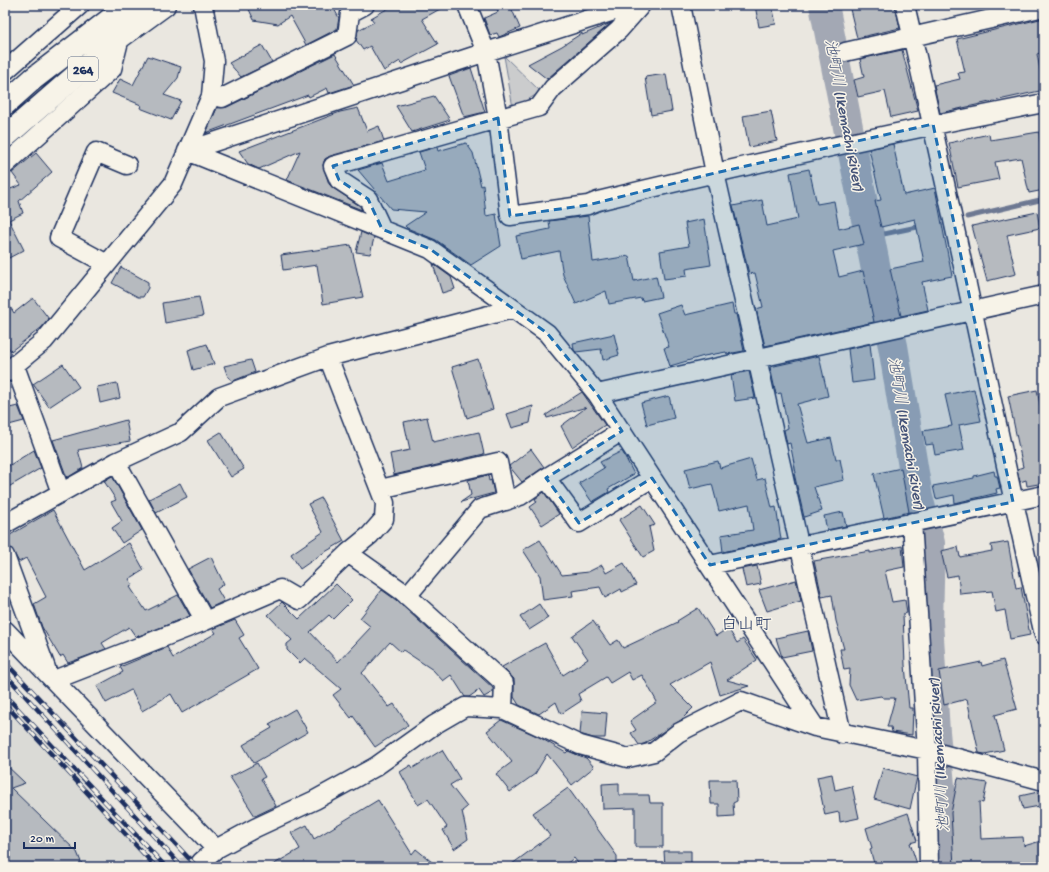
<svg xmlns="http://www.w3.org/2000/svg" width="1049" height="872" font-family="'Gochi Hand','Klee One',sans-serif">
	<rect width="100%" height="100%" fill="#eae7e0"/>
	<filter id="ink" filterUnits="userSpaceOnUse"><feTurbulence type="fractalNoise" baseFrequency=".025" numOctaves="2"/><feDisplacementMap in="SourceGraphic" scale="8" xChannelSelector="R" yChannelSelector="G"/><feConvolveMatrix kernelMatrix="1 2 1 2 8 2 1 2 1" color-interpolation-filters="sRGB"/></filter>
	<g filter="url(#ink)">
		<path fill="#dadad6" d="M5 708 145 854 139 867H5Z"/>
		<path fill="#cbcccd" stroke="#737e96" d="M504 56 541 92 513 108Z"/>
		<g fill="none" stroke-linecap="round" stroke-linejoin="round">
			<path stroke="#6d7892" stroke-width="5" d="M967 217 1044 199
				M869 237 922 226"/>
			<path stroke="#a3a8b4" stroke-width="30" d="M824 5 881 295 893 346 918 497 930 543 928 622 935 732 945 839V867"/>
		</g>
		<path fill="#b6babf" stroke="#1b2f5e" d="M247 5H332L339 18 337 29 306 45 290 16 278 24 254 20Z
			M394 5H447L422 19 438 44 401 64 400 61 384 71 370 46 363 50 356 40 358 30 374 22 371 18Z
			M496 5H510L520 28 499 37 497 33 490 35 484 18 498 12Z
			M755 5H772L776 24 759 27Z
			M849 5H895L900 28 857 38Z
			M1044 18V52L1037 54 1044 90 940 113 934 85 960 79 958 73 965 72 957 39Z
			M611 23 547 79 528 64 562 46 582 33V35Z
			M262 45 272 62 241 77 229 63Z
			M902 50 918 111 891 117 885 91 858 97 854 80 864 77 860 59Z
			M335 54 354 85 329 93 327 88 309 97 308 95 206 133 217 108 227 107Z
			M148 56 181 67 178 78 164 95 181 101 171 120 140 108 141 105 112 93 120 79 133 85Z
			M471 68 485 112 464 117 449 76Z
			M666 74 672 111 651 115 645 77Z
			M434 96 450 120 412 132 396 106Z
			M358 108 367 131 379 126 384 141 330 156 325 159 323 165 329 184 333 188 360 206 362 210 287 180 300 151 259 169 248 164 239 151 340 112Z
			M771 111 777 141 749 147 743 116Z
			M1039 132 1044 169V190L1029 193 1021 158 995 162 999 179 958 187 949 143 989 134 990 140Z
			M466 143 473 153 481 186 483 185 486 216 496 214 501 246 471 265 436 240 407 228 405 226 426 212 391 209 358 170 382 163 389 181 425 170 419 152 437 147 438 151Z
			M893 144 904 195 935 188 952 276 922 282 928 310 901 316 890 269 924 262 915 219 881 227 875 201 881 200 869 149Z
			M36 153 52 172 19 201 23 213 9 220 24 250 5 260V191L21 185 12 173Z
			M809 169 817 204 834 201 839 229 859 224 864 244 833 251 839 277 863 271 874 322 765 346 756 309 763 307 755 273 749 274 733 206 762 200 767 226 798 219 790 173Z
			M1037 212 1040 228 1007 235 1016 274 987 281 972 226Z
			M588 216 593 262 629 256 634 281 656 276 661 297 642 301 641 298 609 304 606 291 576 304 563 275 559 251 521 259 516 236 550 229 549 221Z
			M704 219 711 265 686 269 687 276 664 279 660 251 689 246 685 223Z
			M361 232 374 238 370 254 356 252Z
			M351 245 363 297 323 304 317 265 283 270 281 255Z
			M433 264 451 277 455 289 442 293Z
			M121 267 148 282V288L143 297H138L112 283Z
			M199 297 203 316 165 323 162 303Z
			M33 298 49 319 41 328 11 351 5 343V299L14 313Z
			M732 304 734 314H736L744 351 727 354 726 352 704 356 670 366 664 348 669 347 657 313 681 305 685 315Z
			M614 334 619 355 603 360 601 349 576 352 574 350 573 343Z
			M207 344 214 364 193 370 188 350Z
			M870 344 874 380 852 383 848 349Z
			M819 356 828 396 797 404 808 443 831 438 836 459H840L844 480 814 487 822 511 804 517 794 473H796L790 443 787 444 784 430 788 428 781 393 776 394 770 367Z
			M478 359 493 409 467 418 452 367Z
			M251 360 255 372 233 381 228 377 224 366Z
			M63 364 79 387 49 407 33 384Z
			M749 371 755 398 735 401 731 375Z
			M117 383 120 398 100 403 97 387Z
			M974 389 981 421 959 425 964 450 935 455 933 444 926 445 923 431 952 426 945 395Z
			M1037 390 1044 423V483L1027 486 1026 480 1020 482 1017 469 1023 467 1008 396Z
			M582 392 605 425 572 447 561 426 587 407 547 418 546 415Z
			M669 396 674 418 647 425 641 403Z
			M18 406 24 421 5 426V409Z
			M533 406 530 423 512 428 507 414Z
			M427 417 433 442 479 432 484 454 394 475 390 454 410 450 404 422Z
			M126 420 130 441 78 450 83 468 67 478 53 440Z
			M221 432 244 469 231 477 208 440Z
			M531 449 544 467 522 482 509 466Z
			M34 450 41 468 5 489V468Z
			M622 451 634 474 608 489 609 492 592 502 579 483 604 468 600 462Z
			M751 459 757 480 765 478 772 508 776 507 781 539 723 552 721 535 753 530 749 504 719 511 712 484 690 489 685 469 718 461 720 468Z
			M901 468 909 512 884 518 874 474Z
			M994 471 995 476H997L1000 488 996 489 997 493 955 503 954 495 936 499 933 486 974 478V476Z
			M488 475 489 481 491 480 494 493 461 502 471 495 468 480Z
			M112 476 142 530 122 543 112 528 122 521 111 502 116 500 104 481Z
			M180 483 187 497 156 513 149 499Z
			M544 492 559 514 542 525 530 507 537 502 535 499Z
			M321 498 344 541 320 555 300 569 291 554 323 532 308 504Z
			M642 505 655 525 649 527 654 551 643 557 619 520Z
			M53 510 85 570 129 543 144 570 129 579 133 585 130 587 146 611 178 595 190 616 136 637 129 627 102 643 106 649 68 663 63 655 60 657 42 627 34 604 46 597 26 558 19 562 5 538Z
			M843 512 846 526 827 530 824 516Z
			M540 540 562 575 588 572 602 565 606 573 624 563 636 585 622 592 621 589 605 598 600 587 572 591 573 596 543 600 540 576 523 550Z
			M1008 542 1016 588 1021 587 1030 635 1010 639 1005 610 996 612 992 591 960 594 958 575 947 577 941 551 958 547 960 557 992 551 991 545Z
			M902 546 904 567 885 571 892 602 905 600 907 613 903 614 905 665 909 708H913L912 735 892 732 891 727H887L895 698H883L881 696 856 700 849 685 850 669 844 670 840 649H844L836 621 832 595 822 597 814 561 870 551V553Z
			M211 557 224 584 217 589 224 601 210 608 188 569Z
			M757 566 761 584 746 587 742 569Z
			M796 580 801 601 767 611 759 590Z
			M336 584 352 600 333 619 329 615 310 632 338 662 371 627 360 618 382 590 396 600 493 688V692L484 697 479 690 469 697H465L451 675 443 681 433 670 403 650 401 652 390 642 362 673 389 707 394 704 408 725 375 747 353 716 351 718 333 695 341 689 305 658 300 663 287 650V644L292 640 268 615 282 602 299 619Z
			M539 604 548 618 529 630 520 617Z
			M698 608 716 636 728 628 737 643 743 639 757 660 727 680 749 686 720 695 710 662 670 685 693 708 681 720 644 744 639 745 631 733 636 730 630 721 657 702 642 675 632 680 628 672 610 683 606 677 578 694 581 701 561 714 556 702 539 714 519 705 514 697V679L502 667 545 643 563 675 588 659 572 636 593 621 610 645 618 640 623 648 678 622 677 621Z
			M235 620 244 635 239 638 258 669 182 713 171 694 142 711 131 690 106 703 97 686 123 672 120 667 167 647 173 658 216 633 213 629Z
			M808 631 812 651 782 657 776 638Z
			M1003 660 1017 709 995 715 1004 750 985 754 979 753 967 699 944 705 939 671 981 662 982 666Z
			M295 709 308 732 254 763 243 745 272 728 269 724Z
			M582 711 607 713 605 738H593L580 734Z
			M501 720 539 737 566 753 568 751 586 758 594 767 572 785 547 754 535 774 510 792 496 774 512 762 487 731Z
			M442 750 460 779 450 785 467 807 462 811 468 839 454 849 443 830 447 827 428 799 418 805 400 772 411 765 413 768Z
			M257 763 265 777 261 779 276 806 255 816 230 777Z
			M5 764 25 783 11 788 77 852 83 867H5Z
			M883 768 917 777 910 809 874 799Z
			M832 774 835 790 852 786 859 818 840 822 839 812 825 815 817 777Z
			M958 778 987 783 983 803 979 802 981 839 1023 837 1024 846 1044 840V867H954L951 813Z
			M710 780H736L737 801 733 803 734 816 719 817V804H711Z
			M619 783V795H649L650 803H663V847H635V808L603 809 602 784Z
			M568 788 617 856V861L609 867H581L574 858 562 867H508L550 836 533 813Z
			M1038 792 1040 806 1023 809 1020 796Z
			M378 800 412 854 416 849 438 867H269L300 849 291 833 307 825 314 839Z
			M908 813 917 841 910 843 918 867H875L870 849 872 848 866 828Z
			M664 851H691V867H665Z"/>
		<g fill="none" stroke-linecap="round" stroke-linejoin="round">
			<path stroke="#c1c2c6" stroke-width="18" stroke-dasharray="18 9" stroke-linecap="butt" d="M182 867 201 862"/>
			<g stroke="#1b2f5e" stroke-width="21">
				<path id="minor" d="M467 5 486 52 498 118 510 216 588 205 598 201C746 165 894 132 1044 103
					M681 5 715 173 842 734
					M905 5C954 214 995 425 1044 635
					M845 52 1044 7
					M5 71 80 5
					M211 96 222 98 347 36 350 13 365 5
					M187 151 430 249 547 333 597 394 815 727
					M187 151 486 52 633 5
					M5 165 112 69 120 37
					M382 229 368 199 339 180 333 166 539 107 553 88 619 30 641 5
					M107 264 59 238 96 152 127 165
					M15 366 61 493
					M5 373 44 341 173 184 211 96 214 61 203 5
					M597 394 1044 295
					M116 462 205 621
					M546 478 579 523 652 478
					M380 489 498 462 506 501
					M912 522 927 750 929 867
					M5 524 116 462 181 432 219 397 328 357 512 309
					M348 553 403 592 504 683 503 709
					M5 556 46 668
					M710 565 1044 495
					M407 596 480 509 520 496 546 478 622 431
					M5 630 216 849
					M54 680 205 621 280 589 299 600 348 553 370 535 384 519 385 503 328 357
					M201 862 216 849 255 828 315 800 375 767 434 725 465 707 503 709 580 745 628 758 654 752 678 733 741 701 815 727 927 750 1044 781"/>
			</g>
			<g stroke="#1b2f5e" stroke-width="25">
				<path id="highway" d="M5 104 33 79 129 5
					M5 137 120 37 164 5"/>
			</g>
			<use href="#minor" stroke="#f7f3e8" stroke-width="18"/>
			<use href="#highway" stroke="#f7f3e8" stroke-width="22"/>
			<g stroke="#1b2f5e" stroke-width="4.5">
				<path id="rail" d="M5 662 197 867
					M5 674 182 867
					M5 695 166 867
					M5 704 156 867"/>
			</g>
			<use href="#rail" stroke="#f7f3e8" stroke-width="3" stroke-dasharray="9" stroke-linecap="butt"/>
		</g>
	</g>
	<path fill="#1f6fb2" fill-opacity="0.2" stroke="#1f6fb2" stroke-width="3" stroke-dasharray="8 5" stroke-linejoin="round" d="M498 118 510 216 588 205 715 173 933 124 1013 502 710 565 652 478 579 523 546 478 622 431 597 394 547 333 430 249 382 229 368 199 339 180 333 166Z"/>
	<g text-anchor="middle" stroke-width="3" stroke-linejoin="round" paint-order="stroke">
		<rect fill="#f7f3e8" stroke="#5d6a87" stroke-width="1" x="68" y="57" width="30" height="24" rx="3"/>
		<g font-size="14" font-weight="bold" fill="#1b2f5e">
			<text x="83" y="74">264</text>
		</g>
		<g font-size="16" font-style="italic" fill="#445378" stroke="#f7f3e8">
			<text transform="translate(846 115) rotate(79)" y="6">池町川 (Ikemachi River)</text>
			<text transform="translate(908 433) rotate(80)" y="6">池町川 (Ikemachi River)</text>
			<text transform="translate(937 755) rotate(-94)" y="6">池町川 (Ikemachi River)</text>
		</g>
		<g font-size="17" fill="#1b2f5e" stroke="#f7f3e8">
			<text x="746" y="629">白山町</text>
		</g>
	</g>
	<rect width="1049" height="872" fill="none" stroke="#f7f3e8" stroke-width="20"/>
	<rect x="10" y="10" width="1029" height="852" fill="none" stroke="#1b2f5e" stroke-width="1.5" filter="url(#ink)"/>
	<path d="M24 842v6h51v-6" fill="none" stroke="#1b2f5e" stroke-width="2"/>
	<text x="30" y="842" font-size="12" fill="#1b2f5e" stroke="#f7f3e8" stroke-width="3" paint-order="stroke">20 m</text>
</svg>
